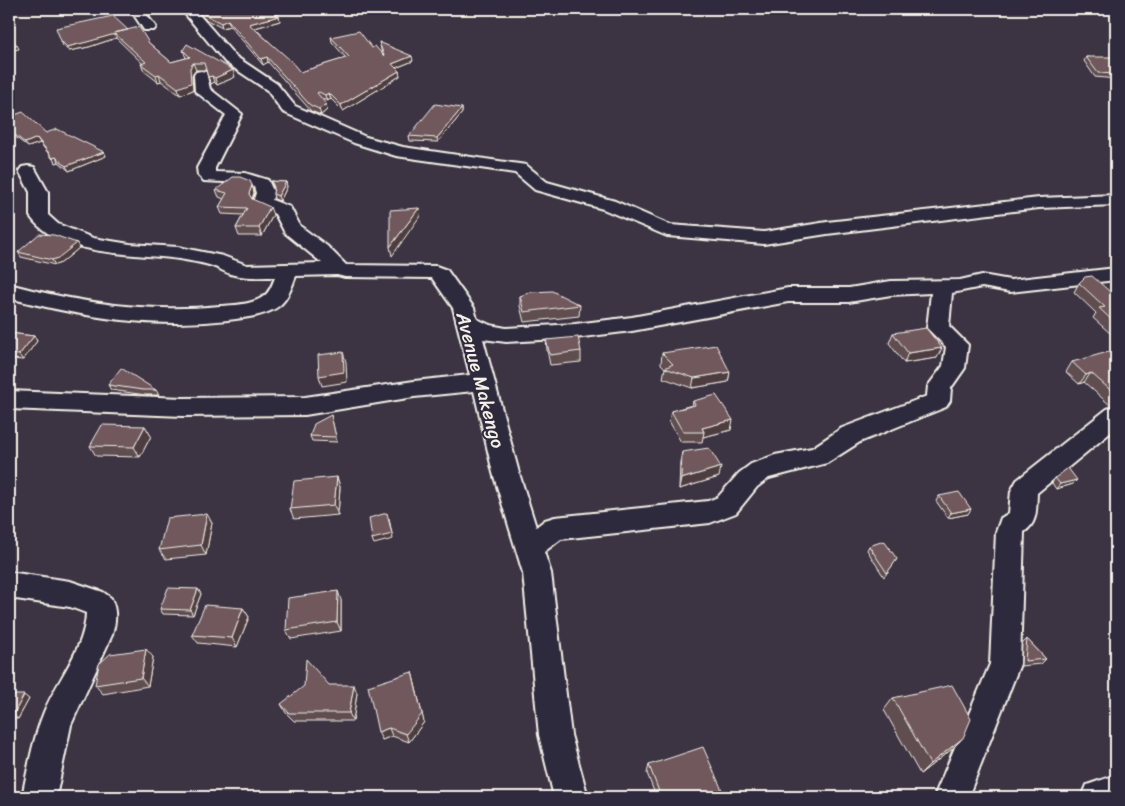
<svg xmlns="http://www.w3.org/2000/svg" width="1125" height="806" font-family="Sriracha,sans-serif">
	<rect width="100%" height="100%" fill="#3c3343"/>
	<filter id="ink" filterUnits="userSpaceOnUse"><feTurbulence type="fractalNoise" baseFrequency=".02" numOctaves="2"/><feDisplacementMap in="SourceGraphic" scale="10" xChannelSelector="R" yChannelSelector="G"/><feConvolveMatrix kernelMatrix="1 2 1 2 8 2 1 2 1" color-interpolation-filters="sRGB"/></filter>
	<g filter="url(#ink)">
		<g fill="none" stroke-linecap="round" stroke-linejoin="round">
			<g stroke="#f4f1e8" stroke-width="4">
				<path id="minor" d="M130 9H142L156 27 154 30H144Z
					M181 9H194L235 56 277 84 295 106 366 137 403 147 526 165 547 182 615 201 670 225 764 232 827 222 1039 198 1116 195V205L1039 208 827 234 764 244 667 236 603 209 535 190 515 173 396 156 354 143 283 112 267 90 225 62Z
					M201 71 206 72 210 89 242 114 215 168V172L245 173 268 180 274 193 272 200 290 207 300 226 327 246 346 265 436 266 447 270 474 308 477 319 490 325 506 328 575 324 632 317 788 288H849L891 281 960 280 982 275 1010 280 1116 268V280L1010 292 982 287 952 293 949 326 968 345 965 368 951 388 950 401 946 407 860 442 827 463 769 478 757 487 736 513 710 523 561 539 544 552 551 573 571 735 588 797H554L539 735 523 573 493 473 474 391 414 397 305 415 183 416 9 409V391L183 398 305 397 414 381 470 375 453 308 432 278 345 277 337 275 296 276C292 286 288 299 279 306 266 316 244 318 228 320 152 329 82 317 9 298V284C79 303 147 313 220 306 234 305 253 305 264 296 270 292 273 283 275 277 261 277 247 278 234 275 225 273 218 267 209 265 199 262 189 261 179 259 135 253 58 257 30 216V192L19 171 22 167 28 166 34 167 48 192V215L58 224 93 238 130 244 178 247 223 256 247 265 322 263 285 233 275 214 256 206 253 202 256 193 254 187 243 183 204 181 198 175 197 168 226 115 195 91 194 75 196 72ZM931 293 927 328 946 347 943 366 928 386 927 396 842 428 812 448 775 455 751 464 739 473 718 497 708 501 555 517 545 520 536 527 519 473 483 339 506 342 575 338 632 331 788 302H849L891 295Z
					M1116 406V428L1037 493C1036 509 1038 523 1024 532L1020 664 968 797H934L990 664 996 532 1001 518 1009 513 1011 491 1017 480 1107 409Z
					M9 572 70 581 103 592 111 598C117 611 116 621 112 635L71 725 56 797H22C28 768 33 739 44 712 57 680 85 649 86 613L70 607 9 598Z
					M1116 775V797H1082L1087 785Z"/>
			</g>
			<use href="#minor" fill="#2f2a3d" fill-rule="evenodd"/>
		</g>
		<path fill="#5f4d50" stroke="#f4f1e8" d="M196 9H280L281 13 277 14 279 16 280 21 255 28 300 72 346 58 332 42 331 37 372 48 382 53 379 42 413 61 396 68 399 71 400 76 343 111 331 99 327 101 321 98 327 110 321 115 311 111 268 62 263 65 230 26 222 28 205 19Z
			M128 30 149 43 171 62 186 58 183 50 235 77 217 85 214 82 211 84 206 70H196L192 75 193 90 180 95 161 81 158 82 144 71 141 64 142 63 116 38 89 47 69 51 63 46 61 41Z
			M1086 57 1116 60V79L1095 77 1084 61Z
			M462 108V113L438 142 410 141 409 136Z
			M9 117 46 133 104 152 106 156 69 171 59 162 56 163 40 143 28 147 9 132Z
			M271 181 286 182 287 187 280 201 274 199 273 194 274 188Z
			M216 190 254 193 252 199 273 215 262 236H239L236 228 243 215 222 214 219 207 224 199 219 197Z
			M79 248 61 263 55 265 21 257 18 252Z
			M1079 283 1116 297V333L1111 334 1093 318 1096 313 1074 292Z
			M520 296 580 305 579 316 524 322 520 306Z
			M9 333 34 336 37 341 23 360 9 359Z
			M893 333 937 358 904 363 889 343Z
			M546 340 581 351V362L550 365 547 350Z
			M662 353 730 372 728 382 692 388 663 378 665 368 661 364Z
			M1116 360V405L1111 406 1084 382 1079 384 1066 372 1072 362Z
			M108 385 156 390 159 395H146L111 390Z
			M693 401 731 430 703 437 702 442H681L669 421 671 411 692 405Z
			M331 415 337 442 312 441 310 436Z
			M145 426 151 436 140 457 96 456 90 446Z
			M1116 428V433L1112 434Z
			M682 452 719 477 679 489 680 462Z
			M337 477 340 487 338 515 294 519 290 509Z
			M1055 478 1073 484 1056 489 1052 483Z
			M939 496 968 514 948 518 936 501Z
			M212 523 206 555 166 559 159 550Z
			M869 546 897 559 884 577 867 550Z
			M198 589 201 594 193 615 163 614 160 609Z
			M341 600V631L291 639 286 630Z
			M243 608 249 617 237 647 198 643 192 635Z
			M1027 639 1046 659 1041 664 1021 666 1022 644Z
			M153 657 148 686 103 694 95 685Z
			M412 672 424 722 409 742 392 736 382 740Z
			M357 693 353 721H294L286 713 281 704Z
			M9 695 29 699 18 719H9Z
			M893 698 952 749 920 774 884 710Z
			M649 765 725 797H656L647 773Z"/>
		<path fill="#4e3e41" stroke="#f4f1e8" d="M277 9H280L281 13 273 15 271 10Z
			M279 16 280 21 251 29 249 24Z
			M228 20 230 26 222 28 221 23Z
			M114 34 116 38 89 47 69 51 67 47Z
			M17 45 19 49 9 51V47Z
			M412 56 413 61 393 69 392 64Z
			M267 57 268 62 263 65 261 59Z
			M193 63 196 70 192 75 193 90 180 95 178 88Z
			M233 70 235 77 217 85 215 78Z
			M399 71 400 76 343 111 341 105Z
			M159 74 161 81 158 82 156 75Z
			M212 76 214 82 211 84 208 77Z
			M329 93 331 99 327 101 325 95Z
			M326 104 327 110 321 115 319 109Z
			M462 108V113L438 142 437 138Z
			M37 138 40 143 28 147 25 143Z
			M104 152 106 156 69 171 66 166Z
			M56 157 59 162 56 163 53 158Z
			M286 182 287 187 280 201 278 196Z
			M252 185 254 193 251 201 249 194Z
			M270 207 273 215 262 236 259 228Z
			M419 208 420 216 392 256 390 247Z
			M77 243 79 248 61 263 55 265 52 260Z
			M1116 325V333L1111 334Z
			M34 336 37 341 23 360 19 355Z
			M942 348 937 358 904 363 908 353Z
			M343 352 346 362 347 382 322 386 319 376Z
			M730 372 728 382 692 388 694 378Z
			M1091 373 1084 382 1079 384 1086 375Z
			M1116 398V405L1111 406Z
			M733 420 731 430 703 437 704 432 702 428Z
			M145 426 151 436 140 457 134 447Z
			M721 467 719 477 679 489 681 479Z
			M337 477 340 487 338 515 334 505Z
			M1077 480 1073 484 1056 489 1060 484Z
			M971 509 968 514 948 518 951 513Z
			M207 514 212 523 206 555 201 545Z
			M389 518 393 539 374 544 372 539Z
			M198 589 201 594 193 615 190 610Z
			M338 591 341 600V631L337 622Z
			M243 608 249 617 237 647 232 638Z
			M146 649 153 657 148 686 141 678Z
			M412 672 424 722 409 742 406 734Z
			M354 685 357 693 353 721 349 713Z
			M24 695 29 699 18 719 13 715Z
			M389 728 392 736 382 740 378 732Z
			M963 738 952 749 920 774 930 764Z"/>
		<path fill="#6f595d" stroke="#f4f1e8" d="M199 9H277L271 10 279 16 249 24 290 60 300 72 349 57 331 37 359 31 372 48 375 46 384 56 379 42 412 56 392 64 399 71 341 105 329 93 325 95 319 92 317 93 326 104 319 109 310 105 267 57 261 59 228 20 221 23 204 14Z
			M113 16 128 30 114 33 115 34 87 42 67 47 61 41 56 28Z
			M139 27 149 43 171 62 190 57 183 50 187 44 233 70 215 78 212 76 208 77 204 63H193L190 68 191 83 178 88 159 74 156 75 141 64 146 62 114 33Z
			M9 36 17 45 9 47Z
			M1086 57H1115L1116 60V74L1098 73Z
			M435 104 462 108 437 138 409 136Z
			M23 112 46 133 57 129 104 152 66 166 56 157 53 158 37 138 25 143 9 130V117Z
			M233 177H240L250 181 252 185 249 194 252 199 270 207 259 228H236L247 208 219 207 227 193 216 190Z
			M271 181 286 182 278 196 273 194 274 187Z
			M419 208 390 247V210Z
			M39 234 54 235 77 243 58 258 52 260 18 252Z
			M1092 276 1116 297V324L1099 308 1105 307 1079 283 1085 277Z
			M552 291 580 305 524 312 520 296 531 292Z
			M926 328 942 348 908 353 893 333Z
			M9 333 34 336 19 355 9 354Z
			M578 337 581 351 550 355 546 340Z
			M716 345 730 372 694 378 665 368 673 364 662 353Z
			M343 352 344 372 319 376 318 355Z
			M1108 352 1116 360V395L1091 373 1086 375 1072 362Z
			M121 368 156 390H143L108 385Z
			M716 395 733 420 702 428 704 432H683L671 411 695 405 693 401Z
			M331 415 336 437 310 436 314 424Z
			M102 425 145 426 134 447 90 446Z
			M709 448 721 467 681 479 682 452Z
			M1068 468 1077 480 1060 484 1055 478Z
			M337 477 334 505 290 509 294 481Z
			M959 492 971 509 951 513 939 496Z
			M387 513 392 534 372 539 369 518Z
			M207 514 201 545 159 550 167 518Z
			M884 541 897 559 887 573 869 546Z
			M168 588 198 589 190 610 160 609Z
			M338 591 337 622 286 630 288 598Z
			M205 605 243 608 232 638 192 635Z
			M1027 639 1046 659 1025 661Z
			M146 649 141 678 95 685 99 664 110 654Z
			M306 659 329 685H354L349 713H289L281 704 304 686Z
			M412 672 422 714 406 734 389 728 378 732 368 686Z
			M952 685 971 719 963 738 930 764 893 698Z
			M9 695H24L13 715H9Z
			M703 747 725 797H661L649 765Z"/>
	</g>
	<g text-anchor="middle" stroke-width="4" stroke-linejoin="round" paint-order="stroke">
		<g font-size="19" fill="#f4f1e8" stroke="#2f2a3d">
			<text transform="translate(481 380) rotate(75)" y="7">Avenue Makengo</text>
		</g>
	</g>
	<rect width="1125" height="806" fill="none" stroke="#2f2a3d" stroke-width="30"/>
	<rect x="15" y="15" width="1095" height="776" fill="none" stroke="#f4f1e8" stroke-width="2" filter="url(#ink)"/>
</svg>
